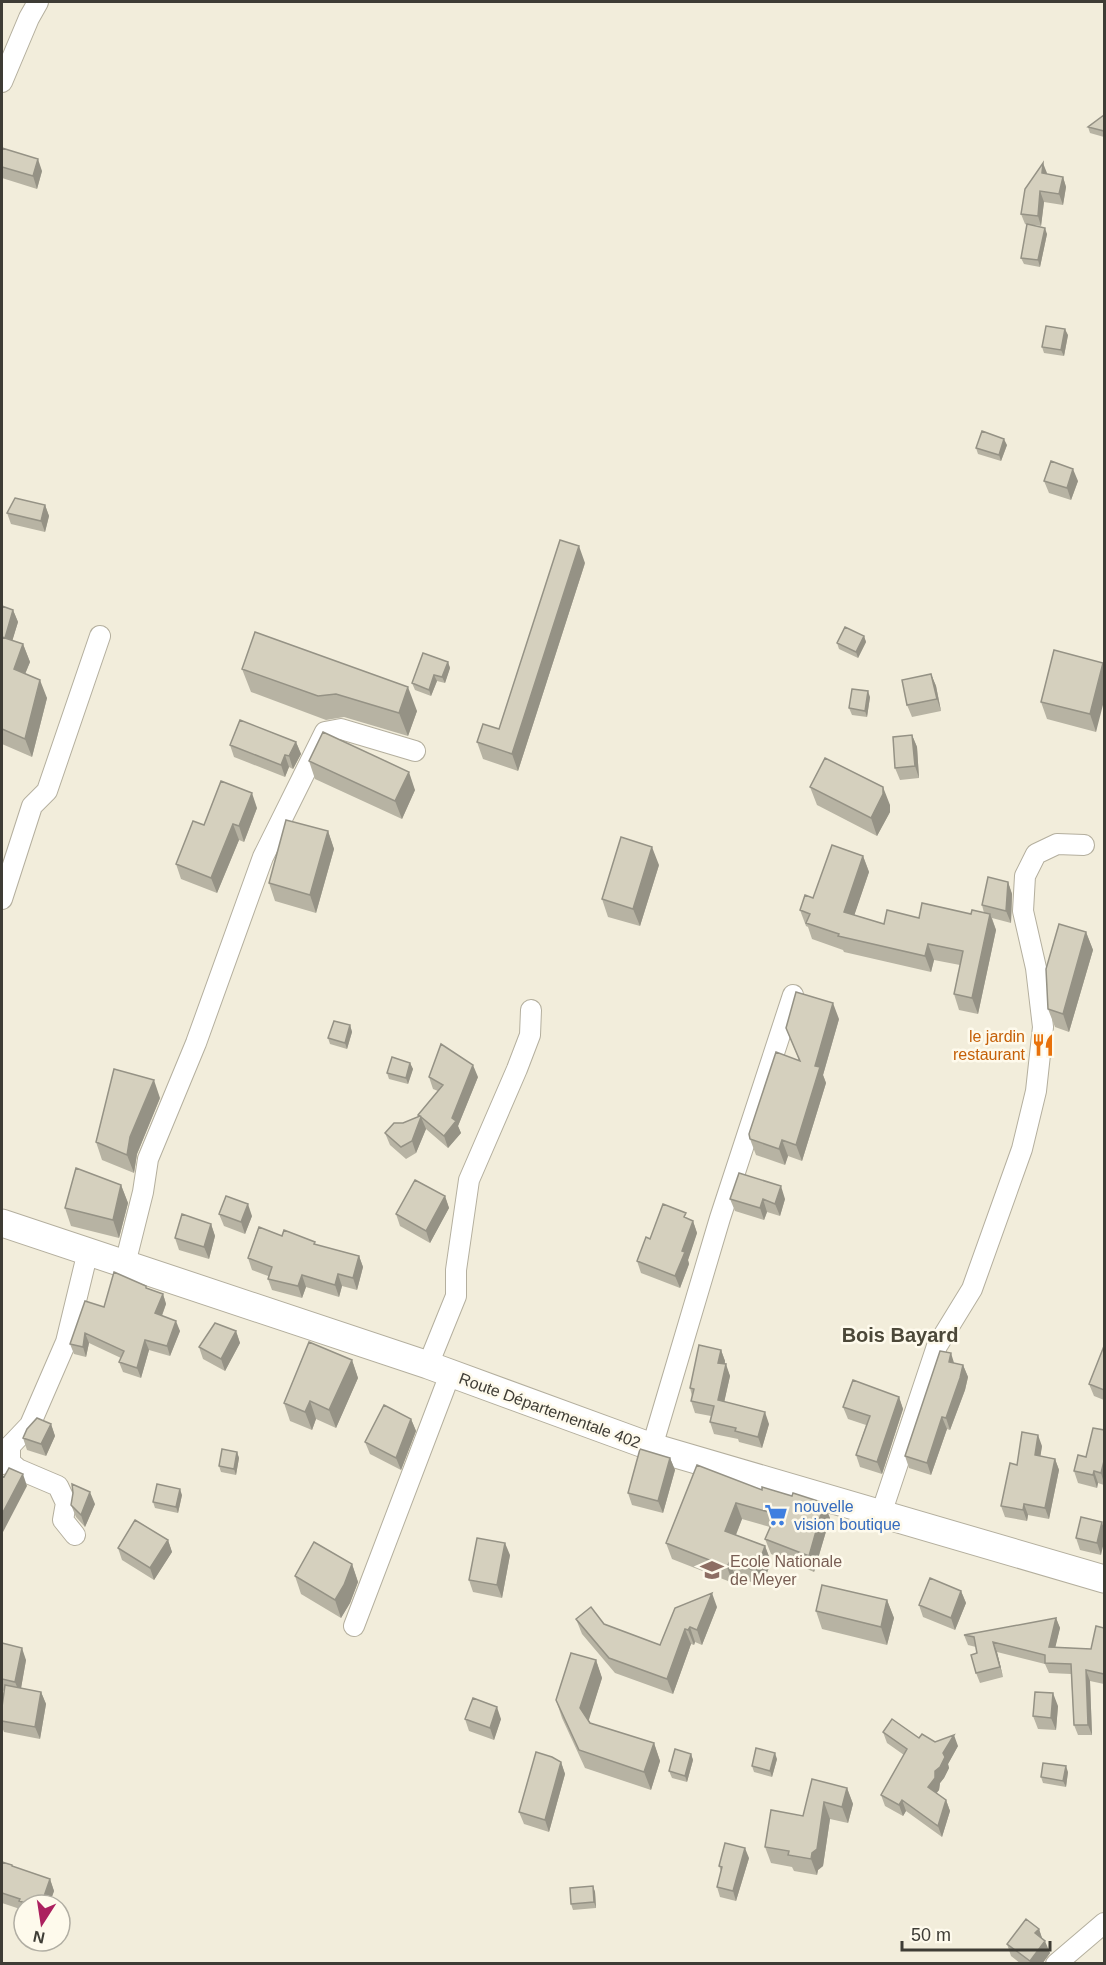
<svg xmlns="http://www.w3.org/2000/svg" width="1106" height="1965" font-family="Helvetica,sans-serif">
	<rect width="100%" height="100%" fill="#f2eddb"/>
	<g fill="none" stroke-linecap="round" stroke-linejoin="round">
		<g stroke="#b4af9e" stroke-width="22">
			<path id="minor" d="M2 82 29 18 38 2
				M2 899 32 806 47 791 100 636
				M125 1264 143 1192 148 1159 196 1043 263 857 325 732 341 729 415 751
				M428 1365 456 1296V1270L469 1180 517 1069 530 1035 531 1010
				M652 1447 720 1218 793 995
				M10 1462 18 1469 58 1486 66 1503 63 1520 75 1535
				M2 1464 10 1462V1446L30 1425 66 1342 88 1251
				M881 1514 937 1346 972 1289 1022 1149 1036 1091 1043 1027 1036 968 1023 911 1025 876 1036 854 1057 844 1084 845
				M354 1626 450 1374
				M1056 1964 1104 1923"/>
		</g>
		<g stroke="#b4af9e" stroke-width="29">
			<path id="secondary" d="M2 1223 428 1365 652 1447 1104 1579"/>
		</g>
		<use href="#minor" stroke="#fff" stroke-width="20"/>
		<use href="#secondary" stroke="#fff" stroke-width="27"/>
	</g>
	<path fill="#b7b3a3" d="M1104 115V137L1090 133 1088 127Z
		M2 148 42 171 37 189 2 178Z
		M1047 174 1063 177 1066 187 1063 205 1044 202 1041 226 1034 225 1047 234 1040 267 1024 264 1021 258 1027 225 1025 224 1021 214Z
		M1068 335 1064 356 1044 353 1042 347Z
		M1007 445 1001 461 978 454 976 448Z
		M1044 481H1078L1071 500 1049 493Z
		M45 505 49 516 45 532 11 524 7 513Z
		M585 563 518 771 483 759 477 742 499 729Z
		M2 606 13 610 18 622 12 641 23 644 30 662 25 674 47 698 32 757 2 744Z
		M864 636 866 642 858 658 839 649 837 643Z
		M448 662 450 668 445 683 437 681 431 696 415 690 412 683Z
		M1103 663 1096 732 1047 719 1041 702Z
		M242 669 417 711 408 736 344 717 326 720 251 692Z
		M931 674 936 686 941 711 912 717 907 705Z
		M870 697 867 717 852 715 849 708Z
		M912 735 917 747 919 778 900 780 895 768Z
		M296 742 301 754 293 769 289 767 285 777 234 757 230 745Z
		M309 761 415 790 402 819 315 779Z
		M810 787 890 805V812L877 836 817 805Z
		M257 808 244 842 239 840 217 893 181 879 176 864 204 825Z
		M328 831 334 849 316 913 275 901 269 883Z
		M863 856 869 872 854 915 884 924 919 918 984 913 982 905 1008 882 1012 894 1011 923 992 918 996 930 978 1014 959 1010 954 994 960 965 934 960 931 972 844 952 843 950 812 939 808 927 806 926 800 910Z
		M659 865 640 926 608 917 602 899Z
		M1086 932 1093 950 1069 1032 1055 1027 1048 1009Z
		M839 1019 823 1075 826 1083 802 1161 788 1156 785 1165 756 1155 750 1139 799 1060 786 1028Z
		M350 1025 352 1032 347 1049 330 1044 328 1038Z
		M410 1063 413 1069 408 1084 389 1079 387 1073Z
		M429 1077H478L458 1126 461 1133 448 1148 426 1129 416 1153 406 1159 390 1145 385 1133 403 1123 419 1117 418 1115 438 1091 433 1089Z
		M160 1098 137 1154 134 1173 102 1160 96 1142Z
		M121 1185 128 1203 119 1238 71 1226 65 1208Z
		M445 1196 449 1208 430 1243 400 1226 396 1214Z
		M730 1199H785L780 1216 767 1212 764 1220 735 1211Z
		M219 1214 252 1216 245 1234 224 1226Z
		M693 1221 697 1233 688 1260 689 1264 680 1288 641 1273 637 1261 650 1239Z
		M211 1224 215 1236 209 1259 179 1250 175 1238Z
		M282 1236 359 1256 363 1267 357 1290 342 1286 339 1297 306 1287 302 1298 272 1290 268 1279V1276L252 1270 248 1258Z
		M147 1288 163 1294 166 1304 162 1316 180 1331 170 1356 149 1350 141 1378 123 1372 119 1362 121 1358 89 1343 86 1357 74 1354 70 1344 104 1307Z
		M236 1331 240 1343 225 1371 203 1359 199 1347Z
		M1104 1346V1400L1094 1396 1089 1384Z
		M721 1350 725 1361V1364L730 1376 724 1402 769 1424 762 1448 739 1442 738 1439 714 1434 710 1422 711 1416 695 1413 691 1401 692 1396 690 1388Z
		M352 1360 358 1378 336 1428 316 1419 312 1430 290 1421 284 1403Z
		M954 1363 963 1365 968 1377 965 1390 950 1430 947 1429 931 1475 909 1468 905 1456Z
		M899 1397 903 1409 882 1474 860 1467 856 1455 866 1425 848 1419 843 1407Z
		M411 1419 416 1431 401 1470 370 1454 365 1442Z
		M51 1424 55 1436 46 1456 27 1450 23 1438Z
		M1104 1430V1485L1098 1483 1097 1488 1078 1483 1074 1471 1086 1457Z
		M1042 1446 1040 1456 1055 1459 1059 1470 1049 1519 1028 1515 1027 1521 1005 1517 1001 1506 1017 1465Z
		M237 1452 239 1458 236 1475 221 1472 219 1466Z
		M670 1458 675 1470 663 1513 632 1505 628 1493Z
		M697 1465 830 1518 814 1572 771 1554 765 1539 770 1527 742 1519 736 1535 765 1546 771 1562 762 1586 735 1576 733 1583 672 1559 666 1543Z
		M182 1495 178 1513 155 1508 153 1502Z
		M95 1504 85 1527 76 1517 71 1505Z
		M1102 1522 1101 1555 1080 1550 1076 1538Z
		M168 1540 172 1552 154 1580 122 1560 118 1548Z
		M510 1555 502 1598 473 1592 469 1580Z
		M352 1564 358 1582 350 1603 341 1618 301 1594 295 1576Z
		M961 1591 966 1603 955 1630 923 1617 919 1605Z
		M887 1600 894 1618 887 1645 822 1629 816 1611Z
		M717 1607 702 1645 695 1642 694 1645 691 1644 673 1694 615 1673 582 1634 576 1619 604 1624 660 1645Z
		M1056 1618 1060 1628 1055 1647 1091 1649 1104 1628V1684L1090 1681 1092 1735H1078L1074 1725 1071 1674 1049 1673 1045 1664 997 1652 1003 1677 980 1683 976 1673 977 1653 976 1647 968 1645 964 1635Z
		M2 1643 26 1660 21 1688 41 1692 46 1704 40 1739 4 1732 2 1727V1707L4 1691 2 1690Z
		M596 1660 602 1678 588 1721 590 1723 654 1743 660 1761 651 1790 585 1768 562 1718 556 1700Z
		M1058 1706 1056 1730 1038 1729 1033 1716Z
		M465 1719H501L494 1740 469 1731Z
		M883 1732 919 1738 935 1742 958 1746 948 1764 949 1768 944 1778 940 1783 939 1790 936 1793 946 1800 950 1811 942 1837 906 1811 903 1816 885 1806 881 1795 904 1755 887 1743Z
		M691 1754 693 1760 687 1782 672 1778 669 1771Z
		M777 1759 772 1777 754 1772 752 1766Z
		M561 1762 565 1774 549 1832 524 1824 519 1812Z
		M1068 1772 1066 1787 1043 1783 1041 1777Z
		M847 1788 853 1804 848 1823 830 1819 823 1866 818 1870 817 1875 794 1871 792 1867 771 1863 765 1847 803 1816Z
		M749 1858 736 1901 720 1897 717 1887 721 1871 719 1866Z
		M2 1862 12 1865 13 1867 50 1879 54 1891 49 1905H24V1913L23 1910 2 1903Z
		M593 1886 595 1892 596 1908 573 1910 571 1904Z
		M1039 1929 1042 1938 1050 1953 1042 1964H1021L1011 1956 1007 1944Z"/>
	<path fill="#959285" d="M38 159 42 171 37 189 33 176Z
		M1043 163 1047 173 1046 184 1042 173Z
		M1063 177 1066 187 1063 205 1059 194Z
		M1040 191 1044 202 1041 226 1038 216Z
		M1045 228 1047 234 1040 267 1038 260Z
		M1065 329 1068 335 1064 356 1061 350Z
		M1004 439 1007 445 1001 461 999 455Z
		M1073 469 1078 481 1071 500 1067 488Z
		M45 505 49 516 45 532 41 521Z
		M579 546 585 563 518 771 512 754Z
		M13 610 18 622 8 655 4 643Z
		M864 636 866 642 858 658 856 652Z
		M23 644 30 662 20 686 14 669Z
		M448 662 450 668 445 683 442 677Z
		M1103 663 1104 666V701L1096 732 1090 714Z
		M931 674 936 686 941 711 937 699Z
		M434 675 437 681 431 696 429 690Z
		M40 680 47 698 32 757 25 739Z
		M408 687 417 711 408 736 399 713Z
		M868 691 870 697 867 717 865 711Z
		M912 735 917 747 919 778 915 766Z
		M296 742 301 754 293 769 289 756Z
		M285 755 289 767 285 777 281 765Z
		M409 772 415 790 402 819 395 801Z
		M883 787 890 805V812L877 836 871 818Z
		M252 793 257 808 244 842 239 826Z
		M233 824 239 840 217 893 211 878Z
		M328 831 334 849 316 913 310 895Z
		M652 847 659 865 640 926 633 909Z
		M863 856 869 872 850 928 844 912Z
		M1008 882 1012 894 1011 923 1006 911Z
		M990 914 996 930 978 1014 972 998Z
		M1086 932 1093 950 1069 1032 1063 1014Z
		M928 944 934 960 931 972 925 956Z
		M833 1003 839 1019 823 1075 826 1083 802 1161 796 1145 815 1066Z
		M350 1025 352 1032 347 1049 345 1043Z
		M410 1063 413 1069 408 1084 406 1078Z
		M473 1065 478 1077 458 1126 461 1133 448 1148 444 1136 452 1118Z
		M154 1080 160 1098 137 1154 134 1173 127 1155 130 1137Z
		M421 1117 426 1129 416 1153 412 1141Z
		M782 1140 788 1156 785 1165 779 1149Z
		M121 1185 128 1203 119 1238 113 1220Z
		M781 1186 785 1199 780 1216 775 1204Z
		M445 1196 449 1208 430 1243 426 1231Z
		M763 1199 767 1212 764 1220 760 1208Z
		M248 1204 252 1216 245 1234 241 1222Z
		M693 1221 697 1233 688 1260 689 1264 680 1288 675 1276 682 1251Z
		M211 1224 215 1236 209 1259 204 1247Z
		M359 1256 363 1267 357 1290 353 1278Z
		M338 1274 342 1286 339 1297 335 1285Z
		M302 1275 306 1287 302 1298 298 1286Z
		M163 1294 166 1304 159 1323 155 1313Z
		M176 1321 180 1331 170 1356 167 1346Z
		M236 1331 240 1343 225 1371 221 1359Z
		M85 1333 89 1343 86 1357 83 1347Z
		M145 1340 149 1350 141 1378 137 1368Z
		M721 1350 725 1361 723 1374 718 1363Z
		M951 1353 955 1366 949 1362Z
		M352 1360 358 1378 336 1428 329 1410Z
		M726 1364 730 1376 722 1412 718 1400Z
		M963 1365 968 1377 965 1390 950 1430 946 1418Z
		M899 1397 903 1409 882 1474 877 1462Z
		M310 1401 316 1419 312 1430 305 1412Z
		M765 1412 769 1424 762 1448 758 1437Z
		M942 1417 947 1429 931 1475 927 1463Z
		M411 1419 416 1431 401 1470 396 1458Z
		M51 1424 55 1436 46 1456 41 1444Z
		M1038 1435 1042 1446 1039 1466 1035 1455Z
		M237 1452 239 1458 236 1475 234 1469Z
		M670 1458 675 1470 663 1513 658 1501Z
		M1055 1459 1059 1470 1049 1519 1045 1508Z
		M1104 1460V1483L1101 1473Z
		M1094 1471 1098 1483 1097 1488 1093 1475Z
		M23 1474 27 1486 2 1534V1514Z
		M180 1489 182 1495 178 1513 176 1507Z
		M90 1492 95 1504 85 1527 81 1515Z
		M736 1503 742 1519 731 1547 725 1531Z
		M824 1503 830 1518 814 1572 809 1556Z
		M1024 1504 1028 1515 1027 1521 1023 1510Z
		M1102 1522 1104 1529V1542L1101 1555 1097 1543Z
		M168 1540 172 1552 154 1580 150 1568Z
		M505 1543 510 1555 502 1598 497 1585Z
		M765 1546 771 1562 762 1586 756 1571Z
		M730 1561 735 1576 733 1583 727 1567Z
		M352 1564 358 1582 350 1603 341 1618 335 1600Z
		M961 1591 966 1603 955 1630 951 1618Z
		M712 1593 717 1607 702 1645 697 1630Z
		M887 1600 894 1618 887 1645 881 1627Z
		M1056 1618 1060 1628 1053 1657 1049 1647Z
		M690 1627 695 1642 694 1645 688 1630Z
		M685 1629 691 1644 673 1694 667 1679Z
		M993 1642 997 1652 1003 1677 1000 1667Z
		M22 1648 26 1660 20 1694 15 1682Z
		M596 1660 602 1678 587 1726 580 1708Z
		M1086 1670 1090 1681 1092 1735 1088 1725Z
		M41 1692 46 1704 40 1739 35 1727Z
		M1053 1693 1058 1706 1056 1730 1051 1718Z
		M497 1707 501 1719 494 1740 490 1728Z
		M954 1735 958 1746 948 1764 949 1768 944 1778 940 1783 939 1790 932 1799 928 1787 943 1753Z
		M654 1743 660 1761 651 1790 644 1772Z
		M775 1753 777 1759 772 1777 770 1771Z
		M691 1754 693 1760 687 1782 685 1776Z
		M561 1762 565 1774 549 1832 545 1820Z
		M1066 1766 1068 1772 1066 1787 1063 1781Z
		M847 1788 853 1804 848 1823 842 1807Z
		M902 1800 906 1811 903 1816 899 1805Z
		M946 1800 950 1811 942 1837 938 1826Z
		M824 1802 830 1819 823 1866 818 1870 817 1875 811 1859Z
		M745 1848 749 1858 736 1901 733 1891Z
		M50 1879 54 1891 49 1905H41Z
		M593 1886 595 1892 596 1908 594 1902Z
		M1039 1929 1043 1941 1035 1933Z
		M1045 1941 1050 1953 1042 1964H1030V1961Z"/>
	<path fill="#d5d0be" stroke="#959285" stroke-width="1.5" d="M1104 115V131L1088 127Z
		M2 148 38 159 33 176 2 167Z
		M1043 163 1042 173 1063 177 1059 194 1040 191 1038 216 1021 214 1025 189Z
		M1027 224 1045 228 1038 260 1021 258Z
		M1046 326 1065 329 1061 350 1042 347Z
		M982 431 1004 439 999 455 976 448Z
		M1051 461 1073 469 1067 488 1044 481Z
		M15 498 45 505 41 521 7 513Z
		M560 540 579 546 512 754 477 742 483 724 499 729Z
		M2 606 13 610 5 638 2 637Z
		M845 627 864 636 856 652 837 643Z
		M255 632 408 687 399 713 336 694 318 696 242 669Z
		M2 637 23 644 14 669 40 680 25 739 2 729Z
		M1054 650 1103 663 1090 714 1041 702Z
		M423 653 448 662 442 677 434 675 429 690 412 683Z
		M931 674 937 699 907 705 902 680Z
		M852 689 868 691 865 711 849 708Z
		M240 720 296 742 289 756 285 755 281 765 230 745Z
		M323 732 409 772 395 801 309 761Z
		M912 735 915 766 895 768 893 737Z
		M825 758 883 787V794L871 818 810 787Z
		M221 781 252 793 239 826 233 824 211 878 176 864 193 821 204 825Z
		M286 820 328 831 310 895 269 883Z
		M621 837 652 847 633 909 602 899Z
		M832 845 863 856 844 912 884 924 887 910 919 918 922 903 971 914 972 910 990 914 972 998 954 994 963 951 928 944 925 956 838 936 839 934 806 923 810 914 800 910 805 895 813 898Z
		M988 877 1008 882 1006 911 982 905Z
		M1059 924 1086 932 1063 1014 1048 1009 1046 969Z
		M796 992 833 1003 815 1066 820 1067 796 1145 782 1140 779 1149 750 1139 749 1134 776 1052 800 1061 786 1028Z
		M334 1021 350 1025 345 1043 328 1038Z
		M441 1044 473 1065 452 1118 456 1121 444 1136 421 1117 412 1141 401 1147 385 1133 394 1123H403L420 1116 418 1115 443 1085 429 1077Z
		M392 1057 410 1063 406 1078 387 1073Z
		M114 1069 154 1080 130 1137 127 1155 96 1142Z
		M76 1168 121 1185 113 1220 65 1208Z
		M739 1173 781 1186 775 1204 763 1199 760 1208 730 1199Z
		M415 1180 445 1196 426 1231 396 1214Z
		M226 1196 248 1204 241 1222 219 1214Z
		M663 1204 686 1213 684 1217 693 1221 682 1251 685 1252 675 1276 637 1261 646 1237 650 1239Z
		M182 1214 211 1224 204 1247 175 1238Z
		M259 1227 282 1236 284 1230 315 1242 314 1244 359 1256 353 1278 338 1274 335 1285 302 1275 298 1286 268 1279 272 1267 248 1258Z
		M114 1272 146 1286V1288L163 1294 155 1313 176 1321 167 1346 145 1340 137 1368 119 1362 124 1351 85 1333 83 1347 70 1344 85 1301 104 1307Z
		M215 1323 236 1331 221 1359 199 1347Z
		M309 1342 352 1360 329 1410 310 1401 305 1412 284 1403Z
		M699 1345 721 1350 718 1363 726 1364 718 1400 765 1412 758 1437 735 1431 736 1428 710 1422 714 1406 691 1401 694 1389 690 1388Z
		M1104 1346V1390L1089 1384Z
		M940 1351 951 1353 949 1362 963 1365 960 1378 946 1418 942 1417 927 1463 905 1456Z
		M853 1380 899 1397 877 1462 856 1455 870 1416 843 1407Z
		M384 1405 411 1419 396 1458 365 1442Z
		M37 1418 51 1424 41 1444 23 1438 27 1429Z
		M1093 1428 1104 1430V1461L1101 1473 1094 1471 1093 1475 1074 1471 1078 1455 1086 1457Z
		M1022 1432 1038 1435 1035 1455 1055 1459 1045 1508 1024 1504 1023 1510 1001 1506 1010 1463 1017 1465Z
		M222 1449 237 1452 234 1469 219 1466Z
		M640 1449 670 1458 658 1501 628 1493Z
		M697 1465 762 1490V1487L792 1496 793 1493 824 1503 809 1556 765 1539 776 1514 736 1503 725 1531 765 1546 756 1571 730 1561 727 1567 666 1543Z
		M9 1468 23 1474 2 1514V1476L4 1477Z
		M72 1484 90 1492 81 1515 71 1505 73 1493Z
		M157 1484 180 1489 176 1507 153 1502Z
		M1081 1517 1102 1522 1097 1543 1076 1538Z
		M135 1520 168 1540 150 1568 118 1548Z
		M477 1538 505 1543 497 1585 469 1580Z
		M314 1542 352 1564 344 1585 335 1600 295 1576Z
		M930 1578 961 1591 951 1618 919 1605Z
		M822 1585 887 1600 881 1627 816 1611Z
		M712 1593 697 1630 690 1627 688 1630 685 1629 667 1679 609 1658 576 1619 591 1607 604 1624 660 1645 675 1608Z
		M1056 1618 1049 1647 1091 1649 1096 1626 1104 1628V1674L1086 1670 1088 1725H1074L1071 1664 1045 1663V1655L993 1642 1000 1667 976 1673 971 1655 977 1653 974 1637 964 1635Z
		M2 1643 22 1648 15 1682 2 1679Z
		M571 1653 596 1660 580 1708 590 1723 654 1743 644 1772 579 1750 556 1700Z
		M5 1685 41 1692 35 1727 2 1721V1707Z
		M1035 1692 1053 1693 1051 1718 1033 1716Z
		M473 1698 497 1707 490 1728 465 1719Z
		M892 1719 919 1738 922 1734 935 1742 954 1735 943 1753 945 1757 940 1767 935 1771V1778L928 1787 946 1800 938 1826 902 1800 899 1805 881 1795 907 1749 883 1732Z
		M756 1748 775 1753 770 1771 752 1766Z
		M675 1749 691 1754 685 1776 669 1771Z
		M536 1752 552 1757 561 1762 545 1820 519 1812Z
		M1043 1763 1066 1766 1063 1781 1041 1777Z
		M812 1779 847 1788 842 1807 824 1802 817 1849 812 1853 811 1859 788 1855 789 1851 765 1847 771 1810 803 1816Z
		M725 1843 745 1848 733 1891 717 1887 722 1867 719 1866Z
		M2 1862 12 1865V1866L50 1879 41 1905H32L19 1901 20 1899 2 1893Z
		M593 1886 594 1902 571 1904 570 1888Z
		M1026 1919 1039 1929 1035 1933 1045 1941 1030 1961 1007 1944Z"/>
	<defs>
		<g id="restaurant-bare" transform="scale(1.8)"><path d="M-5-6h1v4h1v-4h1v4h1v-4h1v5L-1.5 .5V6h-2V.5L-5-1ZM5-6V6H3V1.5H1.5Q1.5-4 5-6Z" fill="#e8710a" stroke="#fefaec" stroke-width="2.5" paint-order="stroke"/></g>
		<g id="supermarket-bare" transform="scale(1.8)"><path d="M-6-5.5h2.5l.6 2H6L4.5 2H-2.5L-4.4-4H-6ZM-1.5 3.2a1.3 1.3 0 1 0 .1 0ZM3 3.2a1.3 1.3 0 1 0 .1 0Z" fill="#3f7fe0" stroke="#fefaec" stroke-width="2.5" paint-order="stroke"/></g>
		<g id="school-bare" transform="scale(1.8)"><path d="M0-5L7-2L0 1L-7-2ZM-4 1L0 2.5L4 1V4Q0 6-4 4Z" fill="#8d6e63" stroke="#fefaec" stroke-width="2.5" paint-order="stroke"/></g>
	</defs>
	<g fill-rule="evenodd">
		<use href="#restaurant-bare" x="1043" y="1045"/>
		<use href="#supermarket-bare" x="776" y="1515"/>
		<use href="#school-bare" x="712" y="1570"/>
	</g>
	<g text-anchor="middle" stroke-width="5" stroke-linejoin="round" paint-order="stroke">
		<g font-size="16" fill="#c56008" stroke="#fefaec" text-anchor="end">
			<text x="1025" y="1042">le jardin<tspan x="1025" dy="18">restaurant</tspan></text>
		</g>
		<g font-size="16" fill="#3e3c35" stroke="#fefaec">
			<text transform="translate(550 1410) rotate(20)" y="6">Route Départementale 402</text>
		</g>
		<g font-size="16" fill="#366cbe" stroke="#fefaec" text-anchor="start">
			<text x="794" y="1512">nouvelle<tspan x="794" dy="18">vision boutique</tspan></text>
		</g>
		<g font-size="16" fill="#785e54" stroke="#fefaec" text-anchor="start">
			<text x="730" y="1567">Ecole Nationale<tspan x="730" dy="18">de Meyer</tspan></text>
		</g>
		<g font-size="20" font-weight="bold" fill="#4c4839" stroke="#fefaec">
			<text x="900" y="1342">Bois Bayard</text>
		</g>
	</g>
	<rect width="1106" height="1965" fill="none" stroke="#3e3c35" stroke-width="6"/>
	<g transform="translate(42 1923) rotate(192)"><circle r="28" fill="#fefaec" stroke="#b1aea3" stroke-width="1.5"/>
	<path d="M0-4.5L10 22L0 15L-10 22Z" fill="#ac205f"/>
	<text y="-9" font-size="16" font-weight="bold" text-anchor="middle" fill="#3e3c35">N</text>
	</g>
	<path d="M902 1941v9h148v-9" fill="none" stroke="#3e3c35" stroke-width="3"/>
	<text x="911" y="1941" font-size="18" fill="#3e3c35" stroke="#fefaec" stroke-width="4.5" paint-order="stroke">50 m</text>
</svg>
